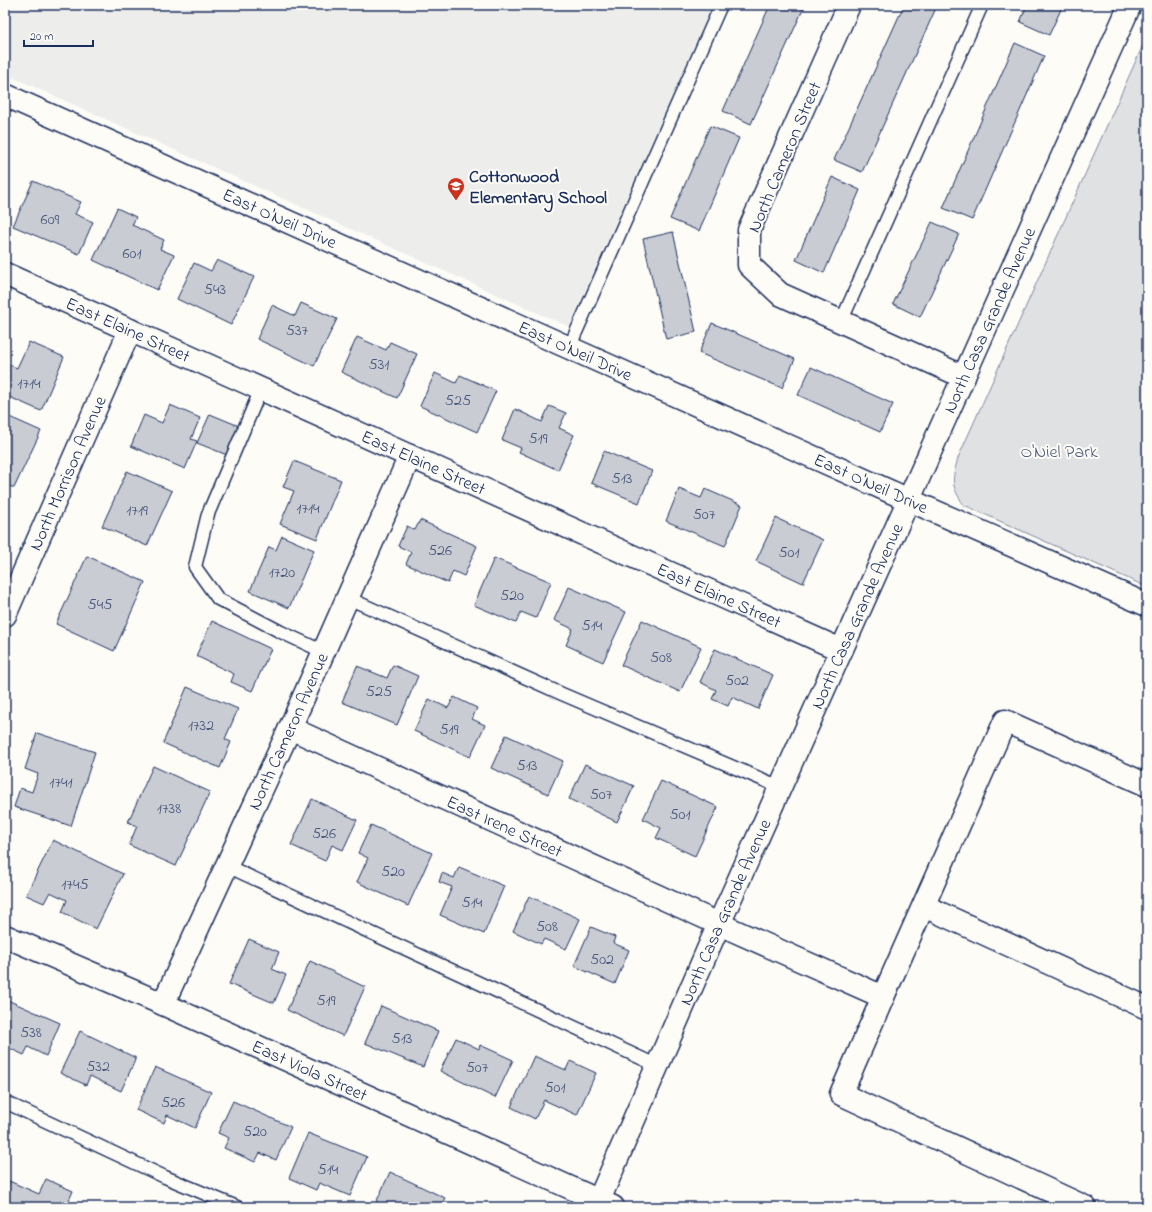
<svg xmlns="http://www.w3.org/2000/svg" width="1152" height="1212" font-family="'Indie Flower',sans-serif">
	<rect width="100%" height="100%" fill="#fdfcf7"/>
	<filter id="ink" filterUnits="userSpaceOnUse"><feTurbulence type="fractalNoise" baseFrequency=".025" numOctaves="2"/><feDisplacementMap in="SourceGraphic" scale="8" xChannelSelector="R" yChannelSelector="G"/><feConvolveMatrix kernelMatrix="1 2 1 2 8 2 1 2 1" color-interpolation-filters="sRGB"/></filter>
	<g filter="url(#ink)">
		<path fill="#edeeec" d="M5 5H713L569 327 5 74Z"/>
		<path fill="#e0e1e3" stroke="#7e88a0" d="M1147 36V587L964 505C950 485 952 480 958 458Z"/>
		<path fill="#c9ccd3" stroke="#1b2f5e" d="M770 5H805L751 124 723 111Z
			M904 5H929L936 8 862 172 834 160Z
			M1027 5H1063L1049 35 1020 22Z
			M1015 43 1044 56 972 220 943 208Z
			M710 126 739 138 699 231 670 219Z
			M832 177 860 190 824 273 796 260Z
			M33 181 81 202 75 214 93 222 79 254 13 226Z
			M117 208 136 217 132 225 164 240 160 249 174 255 157 290 93 260Z
			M932 222 959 234 920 317 893 304Z
			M673 232 696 332 666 339 643 239Z
			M217 260 254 277 231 325 177 299 194 263 211 271Z
			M301 303 337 319 314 366 257 339 272 305 295 316Z
			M712 323 795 359 782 388 699 353Z
			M357 337 386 350 390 342 417 354 397 398 341 372Z
			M29 342 64 357 41 411 5 395V363L17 368Z
			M811 367 893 404 880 432 798 395Z
			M435 373 456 383 460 375 496 391 477 432 420 406Z
			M170 405 200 418 191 439 197 441 185 469 131 446 144 415 162 423Z
			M549 406 566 413 559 428 574 435 558 470 519 452 521 448 502 440 515 409 542 422Z
			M210 414 239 426 227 455 197 443Z
			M5 415 41 431 14 488 5 484Z
			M604 451 652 471 639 503 591 483Z
			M294 461 341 480 317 539 280 524 294 491 283 487Z
			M127 471 172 491 147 546 102 526Z
			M679 489 701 498 705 489 742 505 725 546 666 521Z
			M776 518 823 540 803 583 756 561Z
			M420 520 477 546 464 576 453 571 448 583 406 564 411 552 398 546 407 526 415 530Z
			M282 536 314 550 289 608 250 591 269 547 276 550Z
			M87 556 145 582 114 651 56 624Z
			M494 558 551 582 536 618 521 612 516 623 474 605Z
			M569 587 626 612 603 662 566 645 573 629 554 620Z
			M642 620 701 647 680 692 621 665Z
			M212 621 271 649 252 691 231 682 234 674 196 656Z
			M715 649 773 675 758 709 732 697 728 706 712 699 716 690 700 682Z
			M393 665 418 676 397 725 342 702 357 666 387 678Z
			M187 687 238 709 225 739 231 742 220 768 163 743Z
			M454 697 477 708 472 719 485 725 470 757 414 731 429 699 448 708Z
			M37 733 95 752 71 826 14 807 20 788 32 792 38 774 25 769Z
			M506 735 563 761 548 794 491 768Z
			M585 764 634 786 617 822 569 799Z
			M153 766 210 792 176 866 129 845 137 826 128 822Z
			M661 781 718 807 695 856 656 838 661 828 643 819Z
			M312 799 357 820 343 850 332 845 325 861 291 845Z
			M371 825 432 853 408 906 357 882 368 858 358 853Z
			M53 840 123 874 96 929 62 912 67 900 50 892 44 903 26 895Z
			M459 867 504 886 484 934 440 915 452 887 439 882 442 873 454 878Z
			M529 896 580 919 566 949 544 939 541 944 513 931Z
			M591 927 615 937 613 943 629 950 615 984 574 966Z
			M249 939 279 952 272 969 286 975 274 1003 229 984Z
			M310 961 365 987 343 1036 287 1010Z
			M5 999 60 1023 46 1056 28 1047 24 1055 7 1047 10 1040 5 1038Z
			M381 1006 438 1031 423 1067 365 1043Z
			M80 1031 136 1058 121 1091 90 1076 86 1085 60 1073Z
			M456 1038 479 1049 480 1045 513 1060 495 1098 440 1071Z
			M534 1056 566 1070 570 1061 596 1073 577 1115 544 1100 535 1119 511 1107Z
			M155 1067 211 1092 195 1128 167 1115 164 1123 136 1110Z
			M233 1101 291 1127 276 1160 260 1153 255 1162 224 1148 229 1138 218 1133Z
			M308 1133 367 1157 350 1196 319 1183 316 1190 289 1178Z
			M390 1172 445 1198 440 1207H374Z
			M46 1179 73 1191 66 1207H5V1191L9 1181 39 1194Z"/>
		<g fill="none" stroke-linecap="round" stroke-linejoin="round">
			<g stroke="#1b2f5e" stroke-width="15">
				<path id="service" d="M841 322 982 5
					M569 348 721 5
					M261 389 208 514 195 567 218 599 281 632 324 652
					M348 598 562 694 780 787
					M227 866 658 1066
					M5 1102 165 1177 237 1207"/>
			</g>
			<g stroke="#1b2f5e" stroke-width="25">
				<g id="minor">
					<path d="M849 5 749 230V265L780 294 964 377"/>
					<path id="s1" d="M5 274 841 650"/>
					<path id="s2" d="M5 615 130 330"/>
					<path id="s3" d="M290 728 719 924 883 997"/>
					<path d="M924 906 1147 1008"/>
					<path id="s4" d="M5 936 163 1004 613 1207"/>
					<path id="s5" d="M163 1004 290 728 410 456"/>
					<path id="s6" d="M596 1207 719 924 1130 5"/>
					<path d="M1085 1207 841 1094 883 997 1005 721 1147 785"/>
				</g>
			</g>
			<g stroke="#1b2f5e" stroke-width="25">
				<g id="tertiary">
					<path id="s7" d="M5 95 909 500 1147 605"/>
				</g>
			</g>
			<use href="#service" stroke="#fdfcf7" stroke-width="12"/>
			<use href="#minor" stroke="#fdfcf7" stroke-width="22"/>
			<use href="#tertiary" stroke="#fdfcf7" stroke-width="22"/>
		</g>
	</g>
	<defs>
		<g id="school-pin" transform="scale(0.9)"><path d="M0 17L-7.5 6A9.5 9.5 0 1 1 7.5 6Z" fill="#c8321e" stroke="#fdfcf7"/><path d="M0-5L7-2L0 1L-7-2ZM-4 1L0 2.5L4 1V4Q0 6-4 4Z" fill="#fff"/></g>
	</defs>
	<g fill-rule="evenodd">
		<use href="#school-pin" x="456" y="186"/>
	</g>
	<g text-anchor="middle" stroke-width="4" stroke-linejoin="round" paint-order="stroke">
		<g font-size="16" fill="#46567b">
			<text x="50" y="224">609</text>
			<text x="132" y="258">601</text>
			<text x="215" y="294">543</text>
			<text x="297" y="335">537</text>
			<text x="379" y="369">531</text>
			<text x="29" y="388">1714</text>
			<text x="458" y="405">525</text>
			<text x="538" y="443">519</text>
			<text x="622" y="483">513</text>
			<text x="308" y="513">1714</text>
			<text x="137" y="515">1719</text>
			<text x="704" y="519">507</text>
			<text x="440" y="555">526</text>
			<text x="789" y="557">501</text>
			<text x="282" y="577">1720</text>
			<text x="512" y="600">520</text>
			<text x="100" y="609">545</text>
			<text x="592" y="630">514</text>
			<text x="661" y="662">508</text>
			<text x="737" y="685">502</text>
			<text x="379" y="696">525</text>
			<text x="201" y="730">1732</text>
			<text x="449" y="734">519</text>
			<text x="527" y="770">513</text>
			<text x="61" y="787">1741</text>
			<text x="601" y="799">507</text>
			<text x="169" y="813">1738</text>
			<text x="680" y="819">501</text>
			<text x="324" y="838">526</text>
			<text x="393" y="876">520</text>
			<text x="75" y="889">1745</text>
			<text x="472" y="907">514</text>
			<text x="547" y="931">508</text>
			<text x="602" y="964">502</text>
			<text x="326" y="1005">519</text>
			<text x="31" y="1037">538</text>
			<text x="402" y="1043">513</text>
			<text x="98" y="1071">532</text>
			<text x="477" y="1072">507</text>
			<text x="555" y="1092">501</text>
			<text x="173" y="1107">526</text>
			<text x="255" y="1136">520</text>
			<text x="328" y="1174">514</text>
		</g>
		<g font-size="18" fill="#1b2f5e" stroke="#fdfcf7">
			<text transform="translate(784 157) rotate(-67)" y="6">North Cameron Street</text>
			<text dy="6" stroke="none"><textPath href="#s7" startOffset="301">East O'Neil Drive</textPath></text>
			<text dy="6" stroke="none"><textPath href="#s6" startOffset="970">North Casa Grande Avenue</textPath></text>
			<text dy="6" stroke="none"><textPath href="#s1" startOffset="135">East Elaine Street</textPath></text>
			<text dy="6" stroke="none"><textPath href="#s7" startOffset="625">East O'Neil Drive</textPath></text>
			<text dy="6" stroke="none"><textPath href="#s1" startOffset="459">East Elaine Street</textPath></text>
			<text dy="6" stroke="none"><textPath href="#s2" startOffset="155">North Morrison Avenue</textPath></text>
			<text dy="6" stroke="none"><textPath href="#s7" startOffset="949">East O'Neil Drive</textPath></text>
			<text dy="6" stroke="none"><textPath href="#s1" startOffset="783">East Elaine Street</textPath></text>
			<text dy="6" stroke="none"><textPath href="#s6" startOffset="646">North Casa Grande Avenue</textPath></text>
			<text dy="6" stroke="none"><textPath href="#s5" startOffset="300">North Cameron Avenue</textPath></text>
			<text dy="6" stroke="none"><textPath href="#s3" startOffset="236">East Irene Street</textPath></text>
			<text dy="6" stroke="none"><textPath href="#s6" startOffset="322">North Casa Grande Avenue</textPath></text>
			<text dy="6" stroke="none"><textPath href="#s4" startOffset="333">East Viola Street</textPath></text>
		</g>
		<g font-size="18" font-weight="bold" fill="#1b2f5e" stroke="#fdfcf7" text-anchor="start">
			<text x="469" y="182">Cottonwood<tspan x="469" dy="21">Elementary School</tspan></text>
		</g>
		<g font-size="18" fill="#4c5c7f" stroke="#fdfcf7">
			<text x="1059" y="457">O'Niel Park</text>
		</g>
	</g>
	<rect width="1152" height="1212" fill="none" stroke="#fdfcf7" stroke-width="20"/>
	<rect x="10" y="10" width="1132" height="1192" fill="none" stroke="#1b2f5e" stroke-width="1.5" filter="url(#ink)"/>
	<path d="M24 40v6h69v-6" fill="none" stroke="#1b2f5e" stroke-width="2"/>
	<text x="30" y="40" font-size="12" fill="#1b2f5e" stroke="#fdfcf7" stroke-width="3" paint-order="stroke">20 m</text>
</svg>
